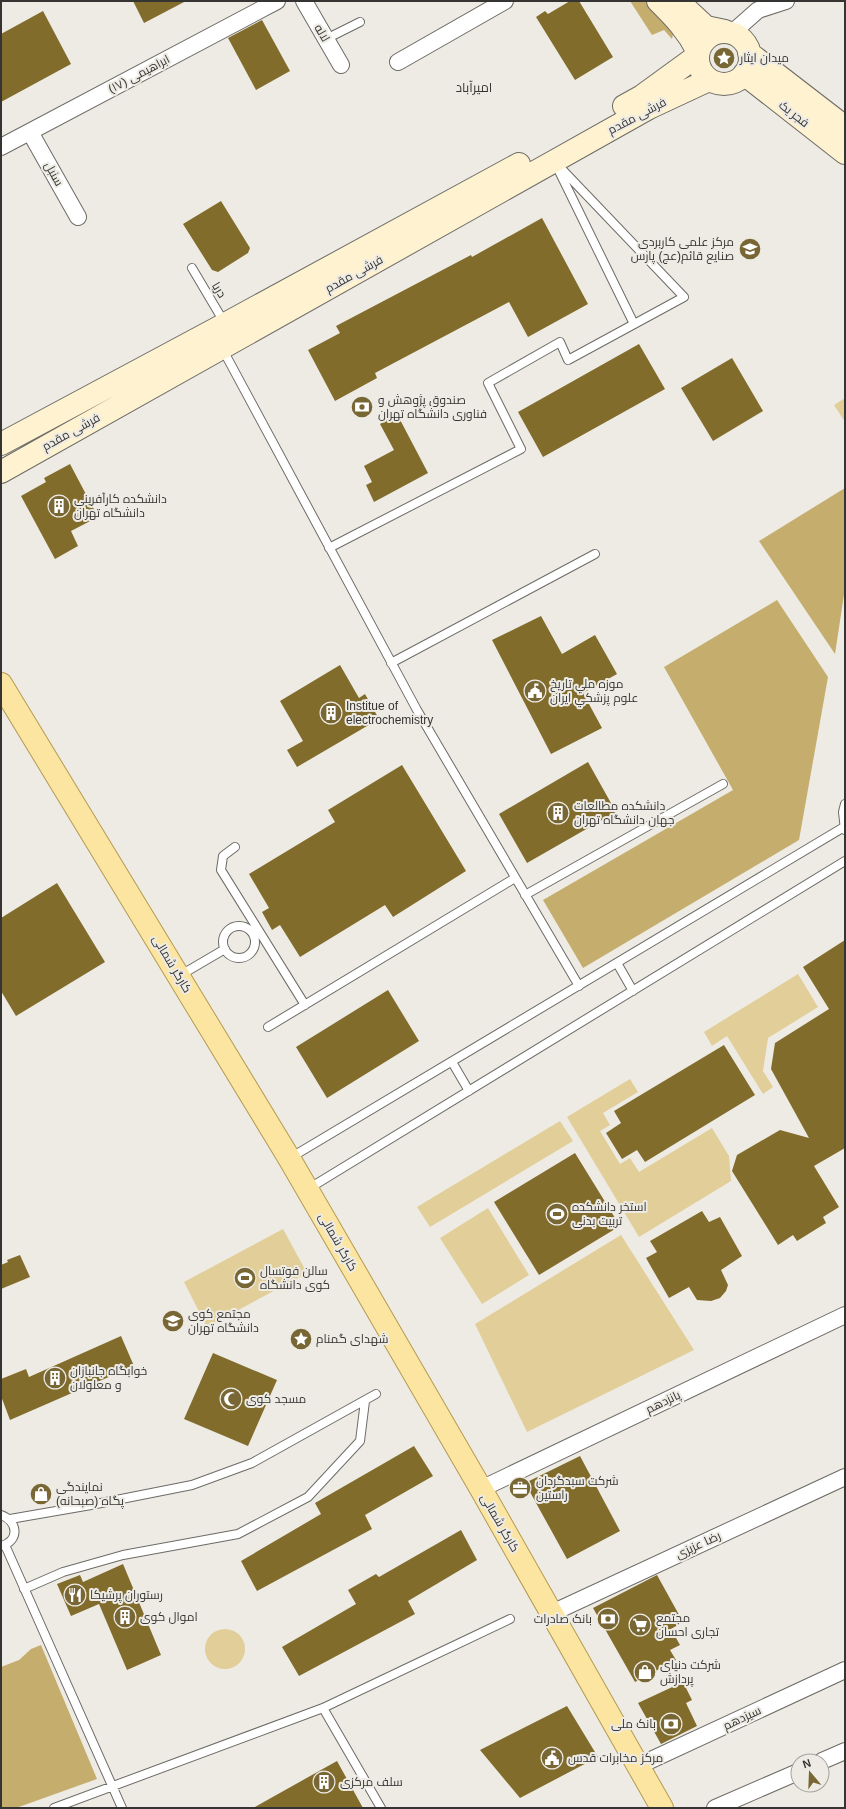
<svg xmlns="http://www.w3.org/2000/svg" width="846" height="1809" font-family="Helvetica,Cairo,sans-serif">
	<rect width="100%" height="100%" fill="#edebe4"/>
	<path fill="#e2ce98" d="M845 398V422L834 405Z
		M798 974 818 1007 768 1038 763 1071 773 1087 763 1094 727 1036 712 1046 704 1032Z
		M630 1079 638 1092 603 1113 610 1125 600 1131 620 1164 630 1158 639 1172 712 1128 729 1156 731 1181 639 1237 567 1117Z
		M560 1121 573 1141 430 1227 417 1207Z
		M488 1208 529 1275 482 1304 440 1238Z
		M283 1229 307 1273 207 1327 184 1282Z
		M621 1235 694 1350 527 1432 475 1324Z
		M205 1649a20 20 0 1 1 40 0a20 20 0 1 1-40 0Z"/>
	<path fill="#c5ae6d" d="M630 1H651L675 26 672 39 664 30 652 35Z
		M845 488V588L835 654 759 541Z
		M777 600 828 677 799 840 583 968 543 900 733 790 664 667Z
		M41 1645 97 1779 16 1808H1V1667L19 1660 31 1649Z"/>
	<path fill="#826c2b" d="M133 1H186L144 23Z
		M570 1H579L613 57 575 80 536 17 545 11 548 14Z
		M43 11 71 64 1 102V34Z
		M262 20 290 71 256 90 228 38Z
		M221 201 250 248 248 253 218 272 212 270 183 224Z
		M542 218 588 304 528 337 509 302 375 373 377 378 335 401 308 350 340 333 336 326 471 255 472 257Z
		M639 344 665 389 543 457 518 412Z
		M732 358 763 411 713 441 681 388Z
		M397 414 428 473 374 502 366 485 372 482 364 466 394 450 380 424Z
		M70 464 98 517 71 531 78 546 55 559 21 496 46 482 44 478Z
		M541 616 562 654 595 635 617 674 583 693 602 728 551 754 492 640Z
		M340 665 359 698 365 694 379 719 297 767 287 750 303 741 280 701Z
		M588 762 616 812 527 863 499 814Z
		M402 765 466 871 393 917 385 905 300 957 280 925 272 930 262 912 269 908 249 874 335 822 328 810Z
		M57 883 105 962 16 1016 1 991V918Z
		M845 940V1148L814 1166 839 1207 823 1217 826 1223 797 1241 793 1235 778 1245 732 1171 737 1155 780 1130 809 1138 771 1069 775 1043 829 1009 803 967Z
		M388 990 419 1041 327 1098 296 1047Z
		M724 1045 755 1095 645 1162 637 1150 622 1159 606 1133 621 1123 614 1111Z
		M575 1153 620 1226 539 1275 494 1202Z
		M702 1211 709 1222 720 1217 742 1256 721 1270 728 1285 726 1291 720 1298 711 1301 697 1300 689 1287 669 1298 646 1258 657 1252 650 1241Z
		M20 1255 30 1277 1 1289V1265L8 1262 7 1260Z
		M121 1336 134 1366 10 1420 1 1396V1379L26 1369 29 1377Z
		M213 1353 277 1380 248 1446 184 1419Z
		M414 1446 433 1476 365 1515 372 1529 257 1591 241 1561 321 1514 315 1503Z
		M580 1456 620 1531 567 1559 525 1483Z
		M461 1530 477 1560 408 1601 415 1614 299 1676 282 1647 356 1604 348 1590 376 1574 379 1577Z
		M123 1564 161 1655 127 1670 99 1604 71 1616 57 1584 80 1575 83 1582Z
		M657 1575 683 1622 671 1629 680 1645 670 1650 676 1660 635 1682 593 1608Z
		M683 1682 692 1700 686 1703 697 1726 661 1744 638 1703Z
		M567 1706 598 1757 520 1798 480 1750Z
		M337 1761 363 1808H253Z"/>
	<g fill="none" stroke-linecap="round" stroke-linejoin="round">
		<g stroke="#6d6b66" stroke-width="10">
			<path id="lane" d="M326 39 360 22
				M558 169 634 324
				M192 268 224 322
				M223 350 417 710 579 986
				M329 548 521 449 488 383 560 342 568 360 684 297 555 162
				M391 663 595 554
				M845 804 843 812 845 830
				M235 847 223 856 221 870 305 1005
				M525 895 723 784
				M223 942a16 16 0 1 1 32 0a16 16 0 1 1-32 0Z
				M617 963 633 991
				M179 976 225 949
				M268 1027 515 878
				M452 1062 469 1091
				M290 1158 844 827
				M308 1189 845 861
				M1 1515C18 1521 20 1541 1 1546
				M10 1519 91 1505 192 1485 252 1463 376 1394
				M5 1545 122 1808
				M24 1589 63 1572 123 1555 238 1534 308 1497 360 1441 365 1401
				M323 1708 381 1808
				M54 1808 323 1708 510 1619"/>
		</g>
		<g stroke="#6d6b66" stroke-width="18">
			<path id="street" d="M304 1 341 65
				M732 33 758 10 786 1
				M398 62 505 1
				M30 132 78 217
				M1 147 277 1
				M481 1489 845 1315
				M552 1613 845 1477
				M822 1761 845 1751
				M638 1766 845 1670
				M715 1808 798 1772"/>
		</g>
		<g stroke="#6d6b66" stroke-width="24">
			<path id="secondary" d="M658 1C675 18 687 30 698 52
				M678 1 706 27 725 31
				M698 58a26 26 0 1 1 52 0a26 26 0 1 1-52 0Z
				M749 53 845 127
				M744 74 845 153
				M624 106 642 96 697 56
				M1 444 225 324 519 164
				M1 472 649 108 709 80"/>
		</g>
		<g stroke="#b59b51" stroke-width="24">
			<path id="primary" d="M1 684 289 1158 481 1489 662 1808"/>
		</g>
		<use href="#lane" stroke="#fff" stroke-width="8"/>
		<use href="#street" stroke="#fff" stroke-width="16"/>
		<use href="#secondary" stroke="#fef2d0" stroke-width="22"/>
		<use href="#primary" stroke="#fce5a1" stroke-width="22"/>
	</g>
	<defs>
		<g id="sight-disc" transform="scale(1.15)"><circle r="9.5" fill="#786735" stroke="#edebe4"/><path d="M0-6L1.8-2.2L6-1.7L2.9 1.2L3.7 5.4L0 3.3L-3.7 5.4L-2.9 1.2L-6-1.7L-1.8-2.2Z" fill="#fff"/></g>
		<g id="university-disc" transform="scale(1.15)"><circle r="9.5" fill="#786735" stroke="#edebe4"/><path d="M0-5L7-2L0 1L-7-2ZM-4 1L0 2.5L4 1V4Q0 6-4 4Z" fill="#fff"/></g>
		<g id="bank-disc" transform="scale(1.15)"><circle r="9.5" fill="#786735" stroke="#edebe4"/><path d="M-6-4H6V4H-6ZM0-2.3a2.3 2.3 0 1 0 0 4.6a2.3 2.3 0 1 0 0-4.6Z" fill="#fff"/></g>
		<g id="building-disc" transform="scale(1.15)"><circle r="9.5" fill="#786735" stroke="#edebe4"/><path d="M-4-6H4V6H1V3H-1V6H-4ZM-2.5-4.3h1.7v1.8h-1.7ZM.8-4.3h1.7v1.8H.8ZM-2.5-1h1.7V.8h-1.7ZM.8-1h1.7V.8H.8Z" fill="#fff"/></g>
		<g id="civic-disc" transform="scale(1.15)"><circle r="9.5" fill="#786735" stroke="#edebe4"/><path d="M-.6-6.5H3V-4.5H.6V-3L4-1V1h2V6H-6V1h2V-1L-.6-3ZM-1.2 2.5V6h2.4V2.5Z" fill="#fff"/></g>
		<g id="stadium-disc" transform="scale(1.15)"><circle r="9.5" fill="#786735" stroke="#edebe4"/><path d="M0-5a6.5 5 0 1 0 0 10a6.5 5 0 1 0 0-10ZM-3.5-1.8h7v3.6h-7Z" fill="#fff"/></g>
		<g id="mosque-disc" transform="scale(1.15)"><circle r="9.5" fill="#786735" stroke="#edebe4"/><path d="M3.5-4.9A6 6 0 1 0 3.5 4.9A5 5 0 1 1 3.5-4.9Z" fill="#fff"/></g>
		<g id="office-disc" transform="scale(1.15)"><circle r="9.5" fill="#786735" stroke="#edebe4"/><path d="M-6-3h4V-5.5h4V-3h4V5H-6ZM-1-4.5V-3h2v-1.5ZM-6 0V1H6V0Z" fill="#fff"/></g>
		<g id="shop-disc" transform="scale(1.15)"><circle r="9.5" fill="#786735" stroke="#edebe4"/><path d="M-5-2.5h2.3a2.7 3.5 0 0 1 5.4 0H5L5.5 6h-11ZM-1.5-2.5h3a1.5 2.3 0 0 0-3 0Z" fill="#fff"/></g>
		<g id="restaurant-disc" transform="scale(1.15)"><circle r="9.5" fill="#786735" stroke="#edebe4"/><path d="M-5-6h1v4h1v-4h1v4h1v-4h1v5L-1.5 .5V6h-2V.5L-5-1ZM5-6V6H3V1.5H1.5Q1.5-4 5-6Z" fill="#fff"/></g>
		<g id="supermarket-disc" transform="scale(1.15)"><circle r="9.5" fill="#786735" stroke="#edebe4"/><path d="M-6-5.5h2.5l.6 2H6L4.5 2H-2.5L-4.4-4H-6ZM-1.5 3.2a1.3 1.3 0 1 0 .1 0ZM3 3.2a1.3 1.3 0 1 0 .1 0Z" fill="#fff"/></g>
	</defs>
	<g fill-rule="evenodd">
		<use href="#sight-disc" x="724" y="58"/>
		<use href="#university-disc" x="750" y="249"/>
		<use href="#bank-disc" x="362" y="407"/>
		<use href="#building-disc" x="59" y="506"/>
		<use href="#civic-disc" x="535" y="691"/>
		<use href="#building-disc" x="331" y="713"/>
		<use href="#building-disc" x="558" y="813"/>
		<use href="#stadium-disc" x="557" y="1214"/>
		<use href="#stadium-disc" x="245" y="1278"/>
		<use href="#university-disc" x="173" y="1321"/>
		<use href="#sight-disc" x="301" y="1339"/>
		<use href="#building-disc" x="55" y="1378"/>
		<use href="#mosque-disc" x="231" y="1399"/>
		<use href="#office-disc" x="520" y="1488"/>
		<use href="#shop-disc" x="41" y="1494"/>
		<use href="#restaurant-disc" x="75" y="1595"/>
		<use href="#building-disc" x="125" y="1617"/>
		<use href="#bank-disc" x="608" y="1619"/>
		<use href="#supermarket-disc" x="640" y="1625"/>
		<use href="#shop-disc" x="645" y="1672"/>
		<use href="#bank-disc" x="671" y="1724"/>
		<use href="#civic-disc" x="552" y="1758"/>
		<use href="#building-disc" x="324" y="1782"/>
	</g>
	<g text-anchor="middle" stroke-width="4" stroke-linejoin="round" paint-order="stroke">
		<g font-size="12" fill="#353432" stroke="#edebe4">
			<text transform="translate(322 33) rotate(60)" y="4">لاله</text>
			<text transform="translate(139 74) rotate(-28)" y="4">ابراهیمی (۱۷)</text>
			<text transform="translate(794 114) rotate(38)" y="4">فجر یک</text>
			<text transform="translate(637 116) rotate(-28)" y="4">فرشی مقدم</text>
			<text transform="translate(54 174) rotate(61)" y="4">سنبل</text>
			<text transform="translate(354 274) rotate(-29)" y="4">فرشی مقدم</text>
			<text transform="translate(219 290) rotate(59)" y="4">دریا</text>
			<text transform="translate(71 432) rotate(-29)" y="4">فرشی مقدم</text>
			<text transform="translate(172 964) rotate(59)" y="4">کارگر شمالی</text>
			<text transform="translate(338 1242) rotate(60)" y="4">کارگر شمالی</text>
			<text transform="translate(663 1402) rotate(-26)" y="4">پانزدهم</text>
			<text transform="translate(500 1523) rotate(60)" y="4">کارگر شمالی</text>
			<text transform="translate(698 1545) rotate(-25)" y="4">رضا عزیزی</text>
			<text transform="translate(742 1718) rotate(-25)" y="4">سیزدهم</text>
		</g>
		<g font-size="12" fill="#353432" stroke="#edebe4" text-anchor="start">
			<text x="740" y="62">میدان ایثار</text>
			<text x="734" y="246" text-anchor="end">مرکز علمی کاربردی<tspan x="734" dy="14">صنایع قائم(عج) پارس</tspan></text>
			<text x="378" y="404">صندوق پژوهش و<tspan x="378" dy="14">فناوری دانشگاه تهران</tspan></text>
			<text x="74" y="503">دانشکده کارآفرینی<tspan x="74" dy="14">دانشگاه تهران</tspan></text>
			<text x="550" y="688">موزه ملي تاريخ<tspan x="550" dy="14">علوم پزشكي ايران</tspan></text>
			<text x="346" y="710">Institue of<tspan x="346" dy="14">electrochemistry</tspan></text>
			<text x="574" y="810">دانشکده مطالعات<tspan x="574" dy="14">جهان دانشگاه تهران</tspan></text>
			<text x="572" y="1211">استخر دانشکده<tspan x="572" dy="14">تربیت بدنی</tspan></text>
			<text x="260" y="1275">سالن فوتسال<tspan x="260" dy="14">کوی دانشگاه</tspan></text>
			<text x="188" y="1318">مجتمع کوی<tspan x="188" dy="14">دانشگاه تهران</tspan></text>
			<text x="316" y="1343">شهدای گمنام</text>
			<text x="70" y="1375">خوابگاه جانبازان<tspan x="70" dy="14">و معلولان</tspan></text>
			<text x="246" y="1403">مسجد کوی</text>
			<text x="536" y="1485">شرکت سبدگردان<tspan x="536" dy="14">راستین</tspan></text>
			<text x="56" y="1491">نمایندگی<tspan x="56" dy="14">پگاه (صبحانه)</tspan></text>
			<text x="90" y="1599">رستوران پرشیکا</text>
			<text x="140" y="1621">اموال کوی</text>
			<text x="656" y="1622">مجتمع<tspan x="656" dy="14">تجاری احسان</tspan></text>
			<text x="592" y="1623" text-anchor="end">بانک صادرات</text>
			<text x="660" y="1669">شرکت دنیای<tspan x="660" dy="14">پردازش</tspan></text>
			<text x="656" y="1728" text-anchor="end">بانک ملی</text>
			<text x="568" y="1762">مرکز مخابرات قدس</text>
			<text x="340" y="1786">سلف مرکزی</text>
		</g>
		<g font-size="13" fill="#353432" stroke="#edebe4">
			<text x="474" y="92">امیرآباد</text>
		</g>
	</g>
	<rect width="846" height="1809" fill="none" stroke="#353432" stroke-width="4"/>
	<g transform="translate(810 1773) rotate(341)"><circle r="19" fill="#edebe4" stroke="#a3a29d"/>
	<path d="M0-3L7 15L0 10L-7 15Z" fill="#786735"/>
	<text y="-6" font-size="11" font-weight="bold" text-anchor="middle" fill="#353432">N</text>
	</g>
</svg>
